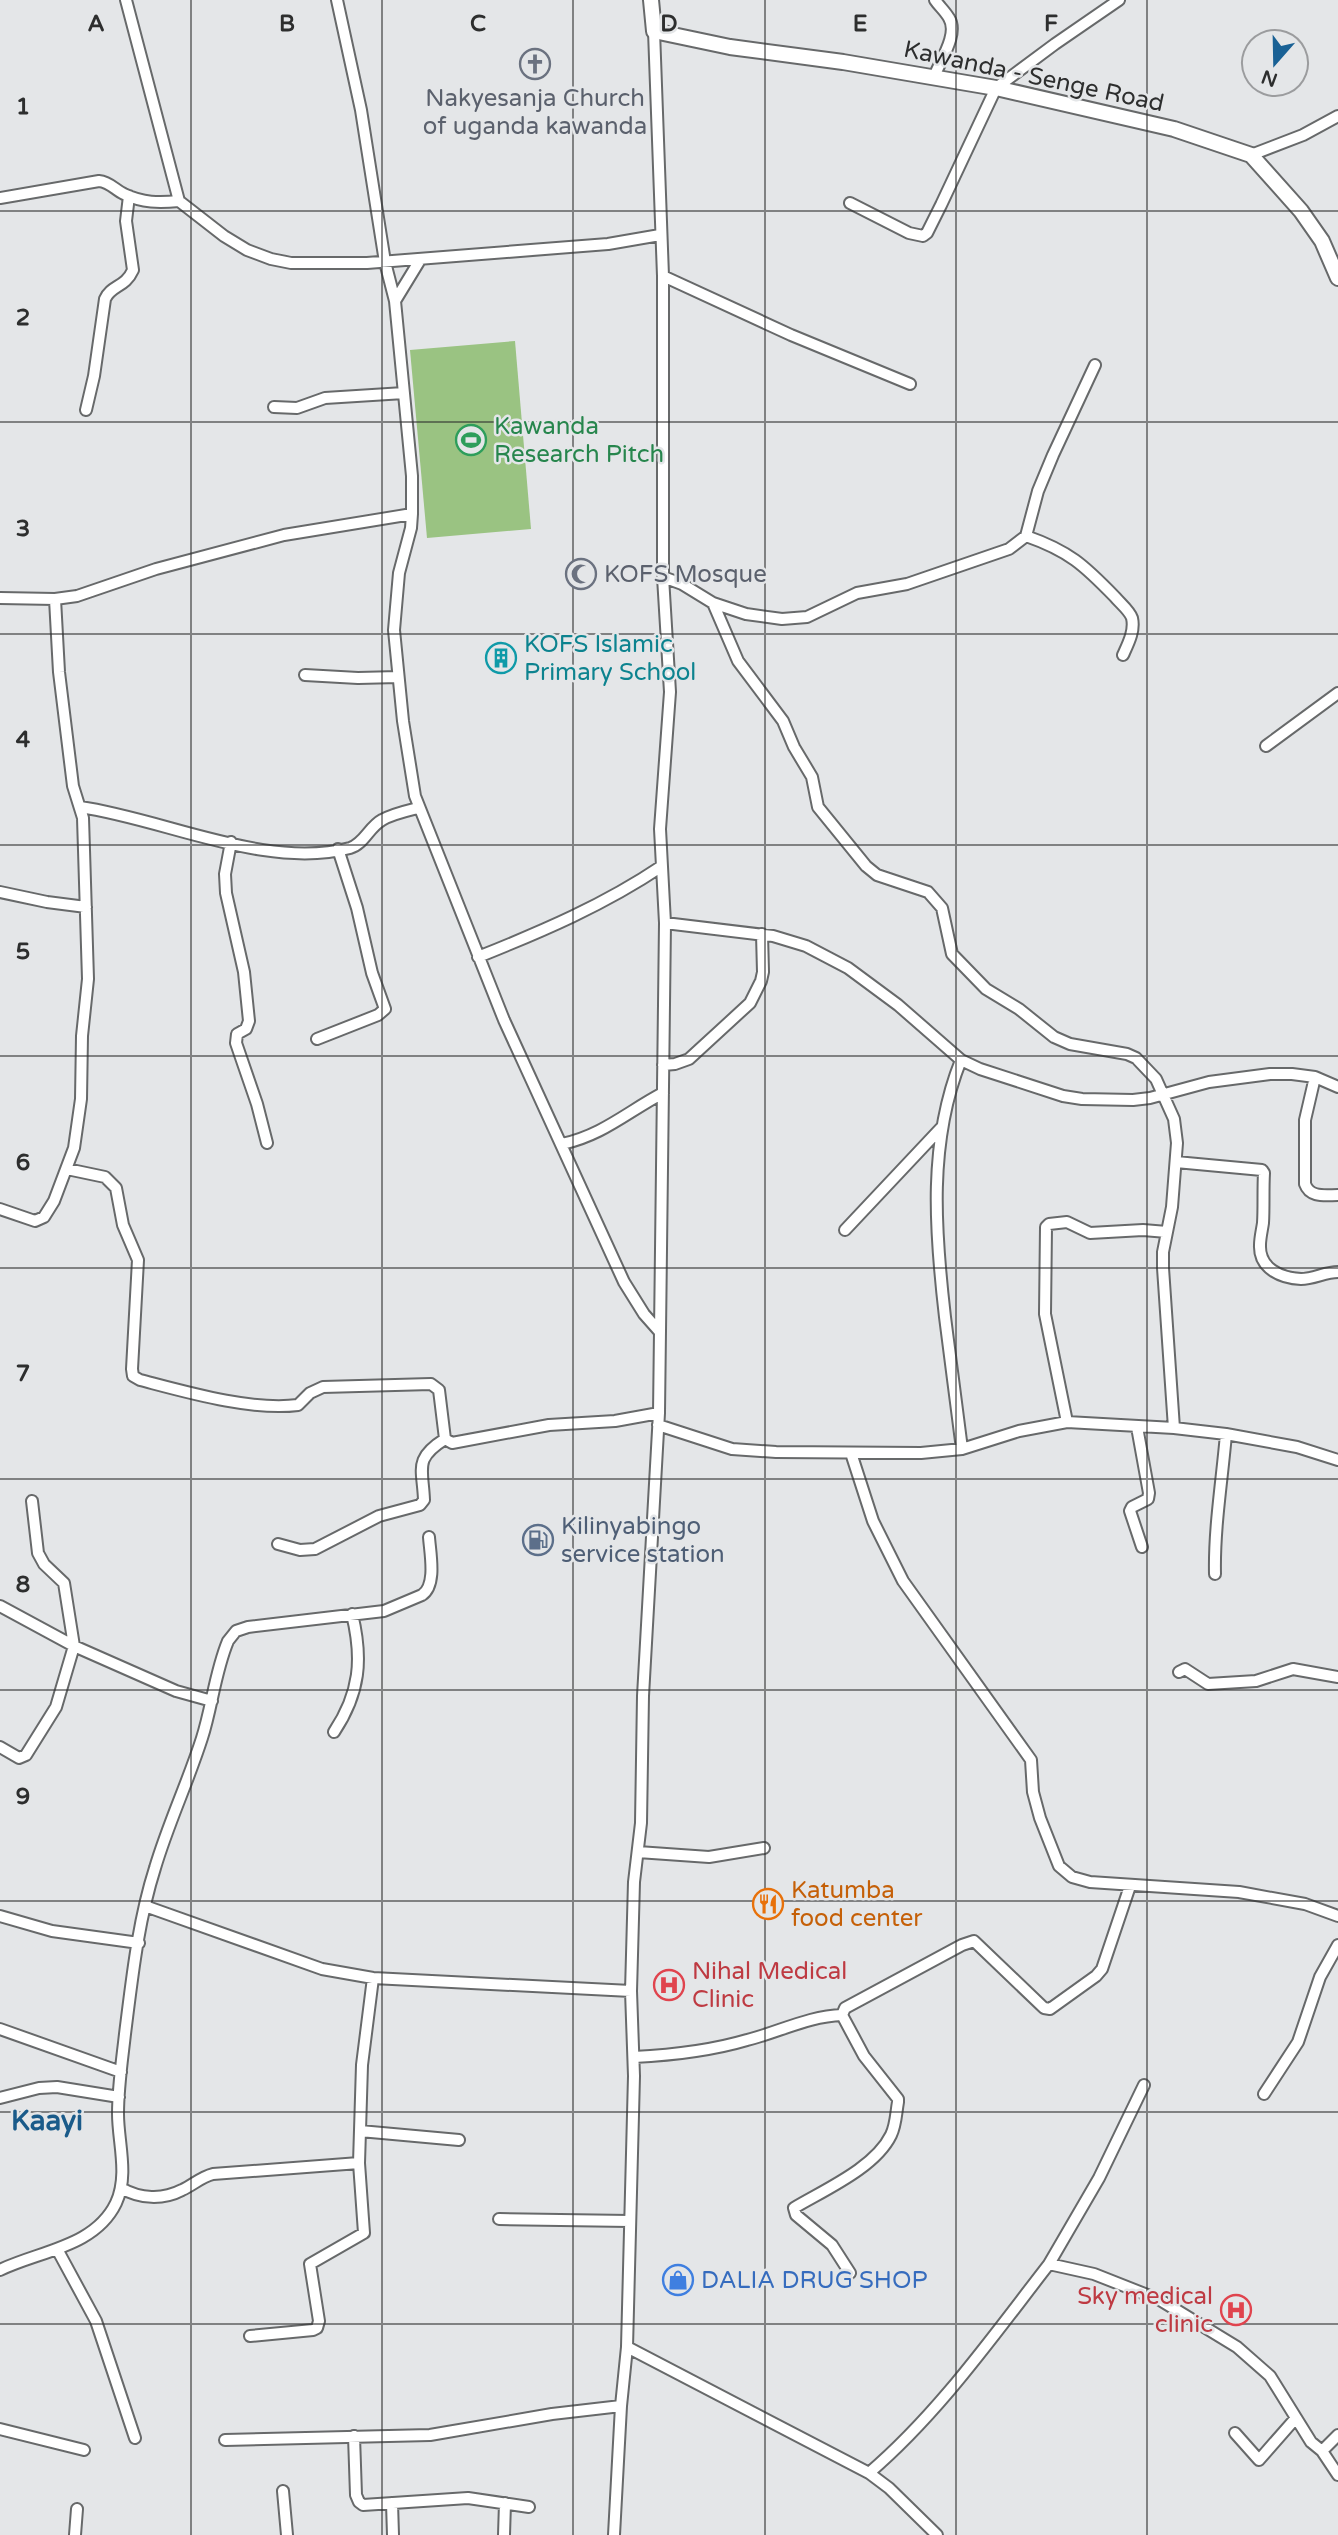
<svg xmlns="http://www.w3.org/2000/svg" width="1338" height="2535" font-family="'Varela Round',sans-serif">
	<rect width="100%" height="100%" fill="#e4e6e8"/>
	<path fill="#9ac382" d="M515 341 531 529 427 538 410 350Z"/>
	<g fill="none" stroke-linecap="round" stroke-linejoin="round">
		<g stroke="#67696a" stroke-width="14">
			<path id="minor" d="M126 0 179 201 224 236 247 250 271 259 291 263H367L608 244 660 235
				M337 0 361 110 385 262 395 301 412 476V514L411 528 399 573 394 630 403 721 415 796 504 1020 624 1282 644 1314 659 1331
				M934 77C940 61 959 34 949 18 945 11 939 6 935 0
				M1251 155 1303 135 1338 116
				M0 198 99 181C110 182 115 190 124 194 143 203 159 203 179 201
				M850 203 909 233 923 236 927 233 941 205 996 88 1055 44 1119 0
				M663 276 791 335 910 384
				M395 301 420 260
				M274 407 297 408 325 398 404 393
				M86 410 94 376 105 299C111 285 125 288 133 270L126 221 129 196
				M1026 536C1069 551 1084 565 1115 597 1120 603 1130 611 1132 618 1135 631 1128 644 1123 655
				M663 577 682 584 713 603 746 614 782 619 807 617 857 593 907 584 1009 549 1026 536 1038 491 1053 455 1095 365
				M0 598 55 599 77 596 156 569 284 535 412 514
				M713 603 738 661 783 721 794 747 812 777 818 807 866 866 877 875 928 892 942 908 952 954 986 989 1019 1009 1054 1037 1070 1044 1127 1054 1136 1058 1156 1079 1174 1119 1177 1143 1172 1207 1163 1252V1268L1174 1428
				M305 675 358 678 398 677
				M1266 746 1338 693
				M80 807C165 819 266 870 350 848 364 844 369 827 382 820 392 814 406 811 418 808
				M231 842 225 874 226 893 244 972 249 1021 246 1029 237 1034 236 1043 257 1104 267 1143
				M0 892 47 902 86 907
				M665 923 773 936 806 946 848 968 898 1005 961 1060 980 1069 1063 1096 1082 1099 1133 1100 1150 1098 1209 1082 1270 1074H1292L1315 1077 1338 1087
				M478 957C543 931 604 905 662 866
				M317 1039 378 1015 385 1009 372 973 357 908 338 849
				M961 1060C928 1142 935 1231 945 1317 951 1361 956 1405 962 1449
				M663 1065 675 1064 689 1059 750 1003 761 981 763 972 762 934
				M1315 1077 1305 1120V1184C1310 1198 1325 1195 1338 1195
				M562 1144C603 1135 627 1112 663 1093
				M1176 1162 1262 1170 1264 1173C1263 1190 1264 1207 1263 1223 1262 1230 1260 1238 1260 1245 1259 1268 1280 1278 1301 1279 1314 1279 1325 1272 1338 1272
				M67 1169 105 1177 116 1188 123 1225 138 1260 132 1369 133 1376 140 1380C186 1392 251 1411 298 1405L310 1393 323 1387 431 1384 439 1390 445 1439 452 1443 549 1425 615 1421 659 1413
				M0 1209 35 1221 44 1217 54 1201 74 1148 81 1099 82 1036 88 979 83 818 73 786 59 672 55 599
				M845 1230 941 1128
				M1067 1422 1045 1314 1046 1227 1049 1224 1067 1222 1090 1233 1143 1230 1167 1232
				M658 1425 732 1449 776 1452 921 1453 962 1449 1019 1431 1067 1422 1174 1428 1226 1434 1297 1447 1338 1460
				M1137 1427 1149 1493 1148 1499 1132 1507 1130 1511 1142 1547
				M851 1453 873 1521 903 1581 1031 1760 1033 1792 1040 1818 1059 1866 1072 1877 1090 1882 1239 1892 1305 1904 1338 1916
				M278 1544 300 1550 315 1549 379 1516 420 1505 424 1500C423 1469 413 1459 445 1439
				M1215 1574C1214 1528 1222 1481 1226 1434
				M0 1606 74 1646 176 1691 212 1701
				M1179 1672 1185 1669 1208 1684 1256 1681 1293 1669 1338 1677
				M334 1732C360 1693 363 1659 352 1614
				M0 1747 19 1758 26 1755 56 1707 74 1646 64 1583 44 1564 38 1553 32 1501
				M638 1852 709 1857 764 1848
				M145 1906 322 1969 373 1978 631 1991
				M0 1916 52 1931 139 1943
				M842 2015 864 2056 898 2099V2102C896 2113 896 2125 891 2135 875 2168 824 2190 794 2208L796 2215 832 2245 850 2273
				M0 2029 121 2072
				M634 2057C673 2055 710 2051 747 2040 779 2032 809 2016 842 2015L845 2008 962 1945 974 1941 1044 2008 1050 2009 1096 1976 1102 1969 1130 1886
				M1264 2094 1298 2042 1320 1977 1338 1945
				M0 2098 39 2088 57 2087 119 2097
				M360 2131 459 2140
				M121 2188C140 2199 163 2200 182 2190 193 2185 201 2177 213 2174L359 2163
				M499 2219 630 2221
				M57 2249 96 2321 135 2438
				M1049 2264 1099 2178 1144 2085
				M0 2270C39 2251 95 2247 116 2203 129 2175 118 2142 118 2114 118 2087 122 2061 125 2034 132 1979 138 1921 155 1868 168 1824 188 1782 202 1738 212 1707 215 1672 228 1641L236 1631 248 1627 384 1611 422 1595C437 1585 430 1553 429 1537
				M250 2336 313 2330 317 2328 319 2321 310 2264 364 2233 359 2163 362 2065 373 1978
				M627 2347 869 2473 889 2488 937 2535
				M0 2429 84 2450
				M1235 2433 1259 2460 1295 2419
				M354 2436 356 2495 359 2502 363 2505 468 2498 529 2507
				M225 2440 430 2435 552 2414 621 2406
				M1322 2451 1338 2435
				M869 2473C939 2413 993 2336 1049 2264L1094 2274 1160 2300 1237 2347 1270 2376 1311 2442 1322 2451 1338 2475
				M283 2491 287 2535
				M392 2503 393 2535
				M75 2535 77 2509
				M504 2535 505 2503
				M614 2535 621 2406 627 2347 634 2076 631 1991 634 1882 641 1823 643 1696 659 1413 665 923 660 829 670 692 663 577V276L654 31"/>
		</g>
		<g stroke="#67696a" stroke-width="18">
			<path id="tertiary" d="M651 0 654 31 730 47 843 62 996 88 1174 129 1251 155 1301 211 1322 241 1338 278"/>
		</g>
		<use href="#minor" stroke="#fff" stroke-width="10"/>
		<use href="#tertiary" stroke="#fff" stroke-width="14"/>
	</g>
	<path fill="none" stroke="#2d2e2e" stroke-width="2" stroke-opacity="0.55" d="M191 0V2535M382 0V2535M573 0V2535M765 0V2535M956 0V2535M1147 0V2535M0 211H1338M0 422H1338M0 634H1338M0 845H1338M0 1056H1338M0 1268H1338M0 1479H1338M0 1690H1338M0 1901H1338M0 2112H1338M0 2324H1338"/>
	<defs>
		<g id="church-ring" transform="scale(1.575)"><circle r="9.5" fill="#e4e6e8" stroke="#6b7280" stroke-width="1.5"/><path d="M-1.2-6h2.4v3.5h3.3v2.4h-3.3V6h-2.4V-.1h-3.3v-2.4h3.3Z" fill="#6b7280"/></g>
		<g id="stadium-ring" transform="scale(1.575)"><circle r="9.5" fill="#e4e6e8" stroke="#2e9e5b" stroke-width="1.5"/><path d="M0-5a6.5 5 0 1 0 0 10a6.5 5 0 1 0 0-10ZM-3.5-1.8h7v3.6h-7Z" fill="#2e9e5b"/></g>
		<g id="mosque-ring" transform="scale(1.575)"><circle r="9.5" fill="#e4e6e8" stroke="#6b7280" stroke-width="1.5"/><path d="M3.5-4.9A6 6 0 1 0 3.5 4.9A5 5 0 1 1 3.5-4.9Z" fill="#6b7280"/></g>
		<g id="building-ring" transform="scale(1.575)"><circle r="9.5" fill="#e4e6e8" stroke="#0f9aa8" stroke-width="1.5"/><path d="M-4-6H4V6H1V3H-1V6H-4ZM-2.5-4.3h1.7v1.8h-1.7ZM.8-4.3h1.7v1.8H.8ZM-2.5-1h1.7V.8h-1.7ZM.8-1h1.7V.8H.8Z" fill="#0f9aa8"/></g>
		<g id="fuel-ring" transform="scale(1.575)"><circle r="9.5" fill="#e4e6e8" stroke="#5c6f8a" stroke-width="1.5"/><path d="M-5.5-6h7V0h2V4h1.3V-2.5L3-4.5l.8-.8L6-3V5H2.5V1h-1V6h-7ZM-4.2-4.7v3.2H.2V-4.7Z" fill="#5c6f8a"/></g>
		<g id="restaurant-ring" transform="scale(1.575)"><circle r="9.5" fill="#e4e6e8" stroke="#e8710a" stroke-width="1.5"/><path d="M-5-6h1v4h1v-4h1v4h1v-4h1v5L-1.5 .5V6h-2V.5L-5-1ZM5-6V6H3V1.5H1.5Q1.5-4 5-6Z" fill="#e8710a"/></g>
		<g id="hospital-ring" transform="scale(1.575)"><circle r="9.5" fill="#e4e6e8" stroke="#e0444e" stroke-width="1.5"/><path d="M-5-5h3v3.5h4V-5h3V5h-3V1.5h-4V5h-3Z" fill="#e0444e"/></g>
		<g id="shop-ring" transform="scale(1.575)"><circle r="9.5" fill="#e4e6e8" stroke="#3f7fe0" stroke-width="1.5"/><path d="M-5-2.5h2.3a2.7 3.5 0 0 1 5.4 0H5L5.5 6h-11ZM-1.5-2.5h3a1.5 2.3 0 0 0-3 0Z" fill="#3f7fe0"/></g>
	</defs>
	<g fill-rule="evenodd">
		<use href="#church-ring" x="535" y="64"/>
		<use href="#stadium-ring" x="471" y="440"/>
		<use href="#mosque-ring" x="581" y="574"/>
		<use href="#building-ring" x="501" y="658"/>
		<use href="#fuel-ring" x="538" y="1540"/>
		<use href="#restaurant-ring" x="768" y="1904"/>
		<use href="#hospital-ring" x="669" y="1985"/>
		<use href="#shop-ring" x="678" y="2280"/>
		<use href="#hospital-ring" x="1236" y="2310"/>
	</g>
	<g text-anchor="middle" stroke-width="5" stroke-linejoin="round" paint-order="stroke">
		<g font-size="24" fill="#2d2e2e" stroke="#e4e6e8">
			<text transform="translate(1034 76) rotate(12)" y="8">Kawanda - Senge Road</text>
		</g>
		<g font-size="24" fill="#5b616d" stroke="#e4e6e8">
			<text x="535" y="106">Nakyesanja Church<tspan x="535" dy="28">of uganda kawanda</tspan></text>
			<text x="604" y="582" text-anchor="start">KOFS Mosque</text>
		</g>
		<g font-size="24" fill="#27864d" stroke="#e4e6e8" text-anchor="start">
			<text x="494" y="434">Kawanda<tspan x="494" dy="28">Research Pitch</tspan></text>
		</g>
		<g font-size="24" fill="#0d838f" stroke="#e4e6e8" text-anchor="start">
			<text x="524" y="652">KOFS Islamic<tspan x="524" dy="28">Primary School</tspan></text>
		</g>
		<g font-size="24" fill="#4e5e75" stroke="#e4e6e8" text-anchor="start">
			<text x="561" y="1534">Kilinyabingo<tspan x="561" dy="28">service station</tspan></text>
		</g>
		<g font-size="24" fill="#c56008" stroke="#e4e6e8" text-anchor="start">
			<text x="791" y="1898">Katumba<tspan x="791" dy="28">food center</tspan></text>
		</g>
		<g font-size="24" fill="#be3a42" stroke="#e4e6e8" text-anchor="start">
			<text x="692" y="1979">Nihal Medical<tspan x="692" dy="28">Clinic</tspan></text>
			<text x="1213" y="2304" text-anchor="end">Sky medical<tspan x="1213" dy="28">clinic</tspan></text>
		</g>
		<g font-size="24" fill="#366cbe" stroke="#e4e6e8" text-anchor="start">
			<text x="701" y="2288">DALIA DRUG SHOP</text>
		</g>
		<g font-size="28" font-weight="bold" fill="#1a5b8a" stroke="#e4e6e8">
			<text x="47" y="2130">Kaayi</text>
		</g>
	</g>
	<g font-size="23" text-anchor="middle" font-weight="bold" fill="#2d2e2e" stroke="#e4e6e8" stroke-width="5" stroke-linejoin="round" paint-order="stroke">
		<text x="96" y="31">A</text>
		<text x="287" y="31">B</text>
		<text x="478" y="31">C</text>
		<text x="669" y="31">D</text>
		<text x="860" y="31">E</text>
		<text x="1051" y="31">F</text>
		<text x="23" y="114">1</text>
		<text x="23" y="325">2</text>
		<text x="23" y="536">3</text>
		<text x="23" y="747">4</text>
		<text x="23" y="959">5</text>
		<text x="23" y="1170">6</text>
		<text x="23" y="1381">7</text>
		<text x="23" y="1592">8</text>
		<text x="23" y="1804">9</text>
	</g>
	<g transform="translate(1275 63) rotate(200)"><circle r="33" fill="#e4e6e8" stroke="#9b9c9e" stroke-width="2"/>
	<path d="M0-5L12 26L0 18L-12 26Z" fill="#196195"/>
	<text y="-10" font-size="19" font-weight="bold" text-anchor="middle" fill="#2d2e2e">N</text>
	</g>
</svg>
